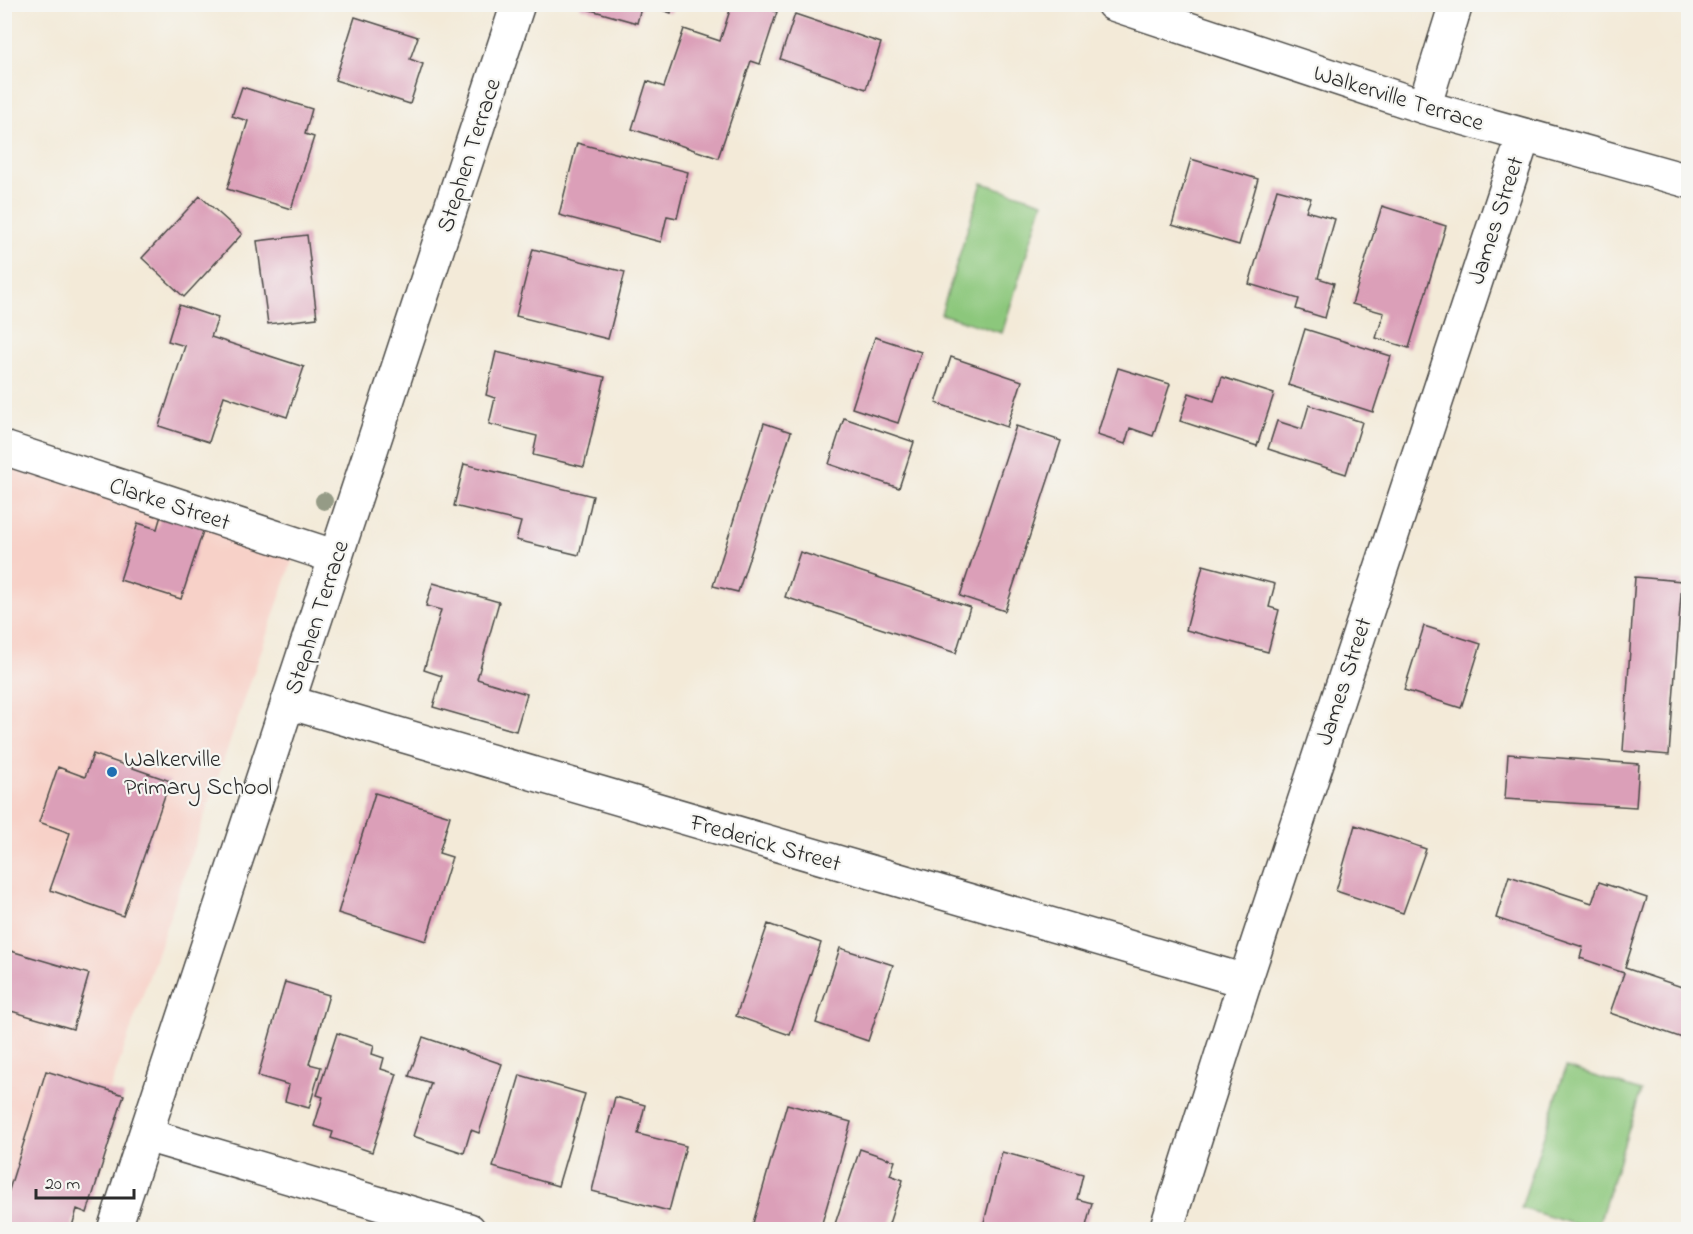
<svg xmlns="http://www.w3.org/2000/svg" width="1693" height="1234" font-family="'Indie Flower',sans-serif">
	<rect width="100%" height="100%" fill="#f6f6f2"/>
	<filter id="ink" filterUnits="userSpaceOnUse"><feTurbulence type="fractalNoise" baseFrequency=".0167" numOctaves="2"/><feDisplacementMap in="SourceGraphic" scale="12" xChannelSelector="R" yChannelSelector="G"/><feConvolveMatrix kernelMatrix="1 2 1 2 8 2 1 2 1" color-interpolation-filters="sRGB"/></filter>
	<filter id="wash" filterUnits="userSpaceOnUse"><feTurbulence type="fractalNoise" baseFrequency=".008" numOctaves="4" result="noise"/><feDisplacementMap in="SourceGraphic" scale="24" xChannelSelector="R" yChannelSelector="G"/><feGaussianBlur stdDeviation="1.35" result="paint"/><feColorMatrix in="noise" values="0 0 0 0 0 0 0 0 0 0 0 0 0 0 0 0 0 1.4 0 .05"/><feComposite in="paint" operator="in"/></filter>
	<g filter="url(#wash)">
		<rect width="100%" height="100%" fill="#f3ead8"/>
		<path fill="#f7d1c8" d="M4 441 296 550 62 1229H5Z"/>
		<path fill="#8cc77c" stroke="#5c7954" stroke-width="1.5" d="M982 183 1043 202 1002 333 941 314Z
			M1566 1067 1641 1091 1597 1229H1590L1521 1208Z"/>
		<g id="blocks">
			<path fill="#db9fb8" d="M581 4H642L637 23 580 7Z
				M644 4H673L671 13Z
				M732 4H756L777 12 760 64 751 61 718 158 632 129 647 81 664 87 684 29 720 41Z
				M795 14 881 43 866 89 780 59Z
				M355 17 418 37 410 59 423 64 410 104 335 80Z
				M242 87 312 109 305 134 314 137 291 209 227 189 248 121 232 116Z
				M577 143 688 172 677 218 667 216 661 242 559 215Z
				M1191 159 1258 179 1239 245 1172 225Z
				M1277 189 1311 198 1306 211 1335 219 1318 278 1334 283 1325 318 1296 309 1299 299 1249 284Z
				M200 196 242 234 184 297 142 258Z
				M1382 206 1446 226 1409 348 1376 338 1384 313 1352 304Z
				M307 235 317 318 268 324 257 241Z
				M533 249 625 272 608 339 516 316Z
				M179 305 218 318 211 337 304 367 287 417 224 396 209 442 159 426 185 346 168 341Z
				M1305 329 1391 356 1373 412 1288 385Z
				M875 337 921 352 898 423 852 408Z
				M496 352 605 377 584 467 533 455 537 436 489 424 495 398 486 395Z
				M951 357 1022 381 1007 427 936 403Z
				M1118 368 1170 384 1153 436 1130 428 1125 444 1097 435Z
				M1222 377 1274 394 1257 446 1180 421 1189 393 1214 401Z
				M1309 405 1362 422 1346 474 1268 449 1277 421 1302 429Z
				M844 418 914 442 899 488 829 464Z
				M764 423 791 432 738 592 713 586Z
				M1016 426 1061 441 1005 611 960 596Z
				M464 464 593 496 579 555 516 540 521 522 454 506Z
				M162 512 205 525 181 599 120 580 138 523 157 529Z
				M800 552 970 607 956 653 785 597Z
				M1203 565 1275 584 1269 607 1279 610 1268 652 1186 630Z
				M1635 577 1682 581 1669 755 1623 751Z
				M433 583 499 602 477 679 527 694 516 731 433 707 442 676 424 670 441 610 426 606Z
				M1424 626 1481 644 1461 708 1404 690Z
				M93 754 170 781 123 916 50 890 70 833 39 822 58 767 85 777Z
				M1508 754 1639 764 1636 807 1505 799Z
				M375 793 450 816 439 853 452 857 426 941 338 913Z
				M1355 825 1426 849 1403 913 1336 891Z
				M1509 876 1592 903 1599 882 1647 898 1625 968 1688 989V1040L1610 1013 1624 973 1580 958 1583 947 1496 918Z
				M768 924 821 943 790 1035 736 1016Z
				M840 948 893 965 868 1041 816 1023Z
				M4 949 89 974 73 1029 4 1009Z
				M285 982 329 995 309 1064 321 1067 309 1108 285 1101 289 1085 258 1076Z
				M337 1033 374 1045 372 1054 384 1058 381 1069 397 1074 372 1152 331 1138 333 1132 314 1126 323 1097 317 1095Z
				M423 1037 502 1064 479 1133 471 1130 464 1153 413 1136 431 1083 409 1076Z
				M46 1071 124 1095 87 1213 77 1209 71 1230H7L4 1229V1206Z
				M520 1075 585 1094 558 1186 493 1167Z
				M615 1097 645 1105 638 1134 686 1146 669 1211 592 1191Z
				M787 1104 851 1122 820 1230H775L753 1223Z
				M860 1149 895 1161 890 1175 903 1180 887 1230H833Z
				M1002 1152 1083 1174 1077 1199 1092 1203 1085 1230H982Z"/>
		</g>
	</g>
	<g filter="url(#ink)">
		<use href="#blocks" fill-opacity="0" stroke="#494845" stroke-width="1.5"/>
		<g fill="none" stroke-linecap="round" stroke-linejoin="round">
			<g stroke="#494845" stroke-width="36">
				<path id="minor" d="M1113 4 1424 107 1688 181
					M1424 107 1456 4
					M4 448 336 557
					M288 702 1245 981
					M146 1135 469 1230
					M1166 1230 1245 981 1524 135"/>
			</g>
			<g stroke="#494845" stroke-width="36">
				<path id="major" d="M114 1230 518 4"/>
			</g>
			<use href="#minor" stroke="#fff" stroke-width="33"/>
			<use href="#major" stroke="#fff" stroke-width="33"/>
		</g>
		<circle fill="#959b86" cx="324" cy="501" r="9"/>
	</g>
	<circle fill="#1f6fb2" stroke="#f6f6f2" stroke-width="2" cx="112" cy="772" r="6"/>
	<g text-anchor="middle" stroke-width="4.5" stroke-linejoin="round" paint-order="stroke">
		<g font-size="24" fill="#2b2b2b" stroke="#f6f6f2">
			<text transform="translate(1399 97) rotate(17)" y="8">Walkerville Terrace</text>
			<text transform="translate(468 155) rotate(-72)" y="8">Stephen Terrace</text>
			<text transform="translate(1495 220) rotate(-72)" y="8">James Street</text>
			<text transform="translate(170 503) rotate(18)" y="8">Clarke Street</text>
			<text transform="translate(316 617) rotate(-72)" y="8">Stephen Terrace</text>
			<text transform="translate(1343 681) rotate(-72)" y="8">James Street</text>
			<text transform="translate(766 842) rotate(16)" y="8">Frederick Street</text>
		</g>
		<g font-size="24" fill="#2b2b2b" stroke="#f6f6f2" text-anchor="start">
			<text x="124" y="766">Walkerville<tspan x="124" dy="28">Primary School</tspan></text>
		</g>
	</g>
	<rect width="1693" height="1234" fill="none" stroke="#f6f6f2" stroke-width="24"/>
	<path d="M36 1189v9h98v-9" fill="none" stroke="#2b2b2b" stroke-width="3"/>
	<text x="45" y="1189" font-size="18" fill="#2b2b2b" stroke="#f6f6f2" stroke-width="4.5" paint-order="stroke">20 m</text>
</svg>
